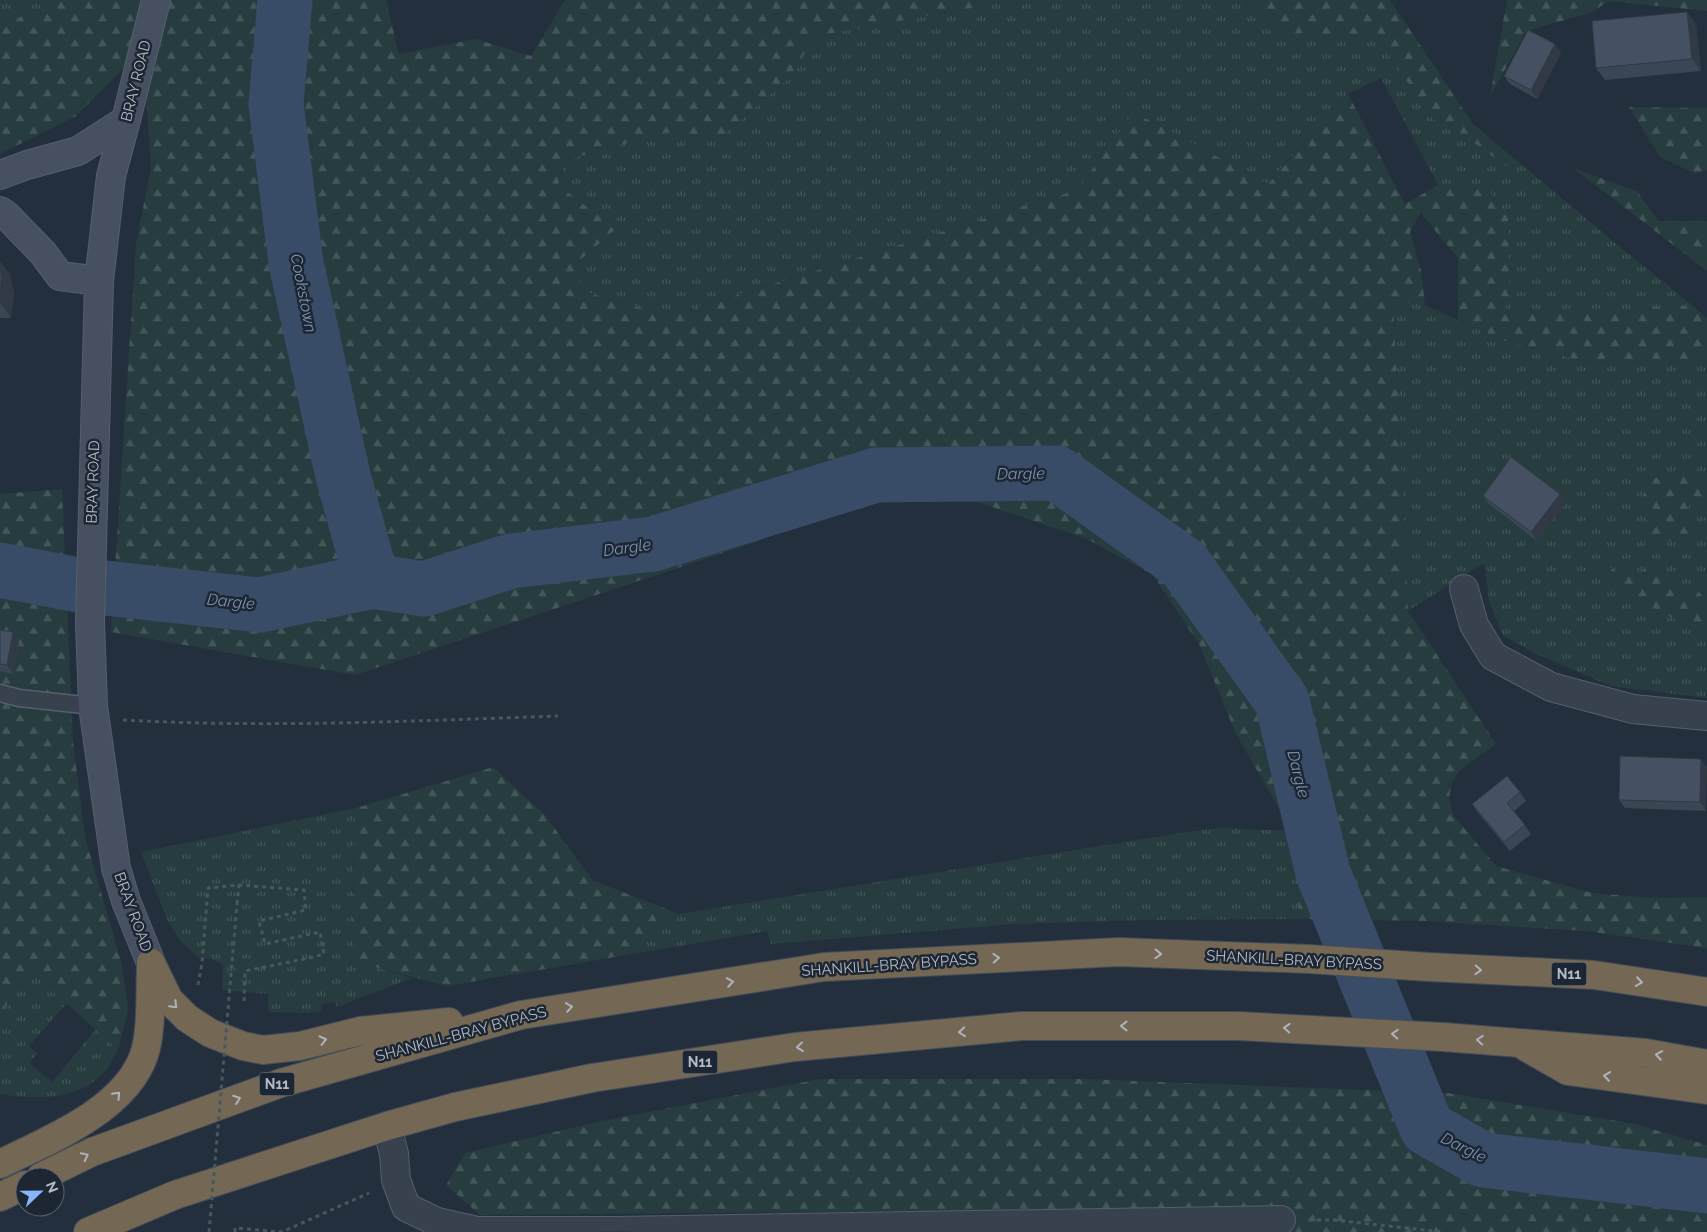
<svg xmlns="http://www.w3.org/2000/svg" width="1707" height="1232" font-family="Raleway,sans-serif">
	<defs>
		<pattern id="grass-tufts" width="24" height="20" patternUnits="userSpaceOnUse" patternTransform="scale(1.25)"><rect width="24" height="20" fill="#263c3f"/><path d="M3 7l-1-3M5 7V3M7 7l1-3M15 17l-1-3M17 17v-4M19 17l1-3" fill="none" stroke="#435659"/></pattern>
		<pattern id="forest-firs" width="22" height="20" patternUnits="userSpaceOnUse" patternTransform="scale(1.25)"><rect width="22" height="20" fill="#263c3f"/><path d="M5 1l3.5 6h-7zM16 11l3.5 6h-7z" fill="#435659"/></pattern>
	</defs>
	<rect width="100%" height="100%" fill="#242f3e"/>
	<path fill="url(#grass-tufts)" d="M0 0H85L0 30Z
		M970 0H1244L1292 33 1377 35 1430 117 1462 134 1507 167 1520 163 1608 237 1692 305 1532 314 1503 312 1488 189 1438 185 1381 78 1348 94 1267 184 1135 112 1077 190 669 316 579 290 581 259 558 185 566 160 669 132 718 139 789 78 815 36 975 7Z
		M1393 301 1425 305 1501 340 1579 360 1707 362V698L1611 686 1534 653 1503 635 1489 601 1484 563 1408 611Z
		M356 808 351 930 371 966 412 978 342 1005 336 1006 335 1002 322 1004V1011L309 1013 269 1012 268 994 222 990 223 965 212 959 199 958 181 942 167 920 141 852Z
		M1220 828 1292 831 1299 919 1145 920 1014 924 771 944 767 931 632 954 679 914 1187 832Z
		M32 972 67 1003 29 1046 37 1054 29 1063 52 1082 96 1029 118 1050C114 1056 111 1064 106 1070 80 1101 37 1100 0 1094V1018L13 990Z"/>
	<path fill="url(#forest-firs)" d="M56 0H386L399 54 476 39 531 56 565 0H970L976 7 816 36 789 78 718 139 669 132 566 160 558 185 616 229 581 259 579 290 669 316 1077 190 1134 112 1268 184 1348 94 1405 204 1438 185 1488 189 1508 218 1510 299 1503 312 1532 314 1692 305 1707 318V362L1579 360 1501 340 1458 320V258L1437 233 1421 212 1410 232 1421 270 1425 305 1393 301 1408 611 1496 744 1461 769 1452 782 1449 799 1453 815 1496 866 1592 893 1654 898 1707 897V948L1586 931 1426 921 1299 919 1292 831 1236 734 1199 644 1153 575 1087 539 974 501 849 502 756 542 355 675 111 632 136 244 151 168 143 49 76 116 0 154V27Z
		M1244 0H1390L1473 124 1520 163 1507 167 1462 134 1430 117 1377 35 1292 33Z
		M1507 0H1707V11L1609 1 1590 13 1526 31 1490 97Z
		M1629 107 1707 108V170L1696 174 1660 157Z
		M1573 168 1637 191 1658 221H1707V271Z
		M1696 472 1707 480V503L1687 493 1692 536 1647 546 1643 480Z
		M62 489 73 742 85 837 122 965 128 1010 118 1050 32 972 13 990 0 1018V494Z
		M1595 557 1625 577 1653 566 1688 604 1707 583V636L1608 584Z
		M493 767 545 815 592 880 679 914 632 954 447 986 371 966 363 967 354 950 351 930 356 808Z
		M820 1079H1085L1448 1093 1635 1124 1707 1145V1232H1271L1270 1208 480 1215 446 1185 465 1153 597 1122Z"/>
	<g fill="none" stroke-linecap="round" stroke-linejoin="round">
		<path stroke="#394c67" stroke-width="55" d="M285 0 276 104 296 263 343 476 372 581
			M0 570 78 585 260 605 372 581 424 589 511 561 653 544 876 475 1057 473 1184 564 1282 701 1323 873 1427 1128 1483 1160 1707 1186"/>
		<g stroke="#565f6c" stroke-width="19">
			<path id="lane" d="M0 693 19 698 93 706"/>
		</g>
		<g stroke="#565f6c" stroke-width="30">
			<path id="street" d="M1464 589 1474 625 1493 656 1551 687 1633 709 1707 716
				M387 1126 394 1154 396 1180 406 1207 437 1222 477 1231H618L1281 1220"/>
		</g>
		<g stroke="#565f6c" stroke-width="30">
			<path id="secondary" d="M0 175 27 165 78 151 126 120
				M0 211 6 215 43 253 60 276 99 281
				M151 963 126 901 116 868 93 706 90 622 99 281 111 176 126 120 156 0"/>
		</g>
		<g stroke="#434c59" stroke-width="30">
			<path id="highway" d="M151 963 169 1000 187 1018 210 1033 243 1046 263 1050 300 1046 360 1031 449 1022
				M1526 1047 1568 1071 1707 1090
				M0 1164C49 1140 125 1110 144 1055 152 1032 150 992 151 967
				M41 1177 92 1152 281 1083 521 1015 824 967 1119 952 1309 959 1429 967 1594 975 1707 992
				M0 1197 25 1185
				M88 1232 175 1195 387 1126 455 1107 592 1078 795 1047 1022 1026H1238L1443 1037 1646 1053 1707 1064"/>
		</g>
		<path stroke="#44595c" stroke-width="3" stroke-dasharray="4 4" stroke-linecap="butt" d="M123 720C268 728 413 721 558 716
			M237 904 239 885
			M198 985 202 963 208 888 239 885 304 890 306 910 259 921 265 944 320 932 324 954 309 958 245 971 244 1001
			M1309 1220H1334L1443 1232
			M235 1232V1228L282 1232 369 1193"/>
		<use href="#lane" stroke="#38414e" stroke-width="16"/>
		<use href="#street" stroke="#38414e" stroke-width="28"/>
		<use href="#secondary" stroke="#465061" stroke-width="28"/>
		<use href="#highway" stroke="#746855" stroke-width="28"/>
		<path stroke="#44595c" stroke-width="3" stroke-dasharray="4 4" stroke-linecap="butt" d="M209 1232 237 904"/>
	</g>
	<path fill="#3b4654" d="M1687 12 1696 24 1701 71 1605 80 1596 68Z
		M1561 53 1537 99 1510 84 1504 76Z
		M0 261 10 275 14 294 11 318H0Z
		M1560 494 1566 503 1537 541 1489 504 1483 496Z
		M0 630 13 632 19 641 13 674 0 671Z
		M1701 759 1706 811 1625 808 1619 800Z
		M1520 792 1526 801 1514 811 1531 834 1510 851 1478 813 1472 804Z"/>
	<path fill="#303945" d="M1687 12 1696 24 1701 71 1692 59Z
		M1555 44 1561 53 1537 99 1531 90Z
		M0 261 10 275 14 294 11 318 0 303Z
		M1560 494 1566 503 1537 541 1531 532Z
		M13 632 19 641 13 674 7 665Z
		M1701 759 1707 767 1706 811 1700 802Z"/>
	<path fill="#455162" stroke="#303945" d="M1687 12 1692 59 1596 68 1592 21Z
		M1528 30 1555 44 1531 90 1504 76Z
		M0 267 2 278 0 295Z
		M1511 457 1560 494 1531 532 1483 496Z
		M0 630 13 632 7 665 0 664Z
		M1620 756 1701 759 1700 802 1619 800Z
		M1507 776 1520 792 1507 803 1525 825 1504 842 1472 804Z
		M633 1231V1232H600Z"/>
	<defs><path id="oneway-chevron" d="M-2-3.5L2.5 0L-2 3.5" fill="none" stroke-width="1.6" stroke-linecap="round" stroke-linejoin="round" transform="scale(1.25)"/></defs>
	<g stroke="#aeb4bd">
		<use href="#oneway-chevron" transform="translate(1158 954) rotate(2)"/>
		<use href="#oneway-chevron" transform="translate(996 958) rotate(-3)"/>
		<use href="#oneway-chevron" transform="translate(1478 970) rotate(3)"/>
		<use href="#oneway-chevron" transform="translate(730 982) rotate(-9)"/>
		<use href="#oneway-chevron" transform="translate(1639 982) rotate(8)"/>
		<use href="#oneway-chevron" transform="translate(174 1005) rotate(45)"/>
		<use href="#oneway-chevron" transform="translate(569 1007) rotate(-9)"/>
		<use href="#oneway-chevron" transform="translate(1124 1026) rotate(180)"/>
		<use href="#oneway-chevron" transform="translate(1287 1028) rotate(-177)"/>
		<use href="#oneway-chevron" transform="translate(962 1032) rotate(175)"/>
		<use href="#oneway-chevron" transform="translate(1395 1034) rotate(-177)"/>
		<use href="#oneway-chevron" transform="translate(323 1040) rotate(-14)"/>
		<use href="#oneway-chevron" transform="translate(1480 1040) rotate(-176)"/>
		<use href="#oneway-chevron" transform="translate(800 1047) rotate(174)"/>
		<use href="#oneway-chevron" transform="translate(1659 1055) rotate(-170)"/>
		<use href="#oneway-chevron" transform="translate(1607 1076) rotate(-172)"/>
		<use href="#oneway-chevron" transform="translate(117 1095) rotate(-47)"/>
		<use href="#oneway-chevron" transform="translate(237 1099) rotate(-20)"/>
		<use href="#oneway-chevron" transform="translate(85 1156) rotate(-26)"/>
	</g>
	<g text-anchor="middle" stroke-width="5" stroke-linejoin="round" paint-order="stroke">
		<g fill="#1d2633" stroke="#878f9c" stroke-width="1">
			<rect x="1551.5" y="962.5" width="35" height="23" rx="4"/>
			<rect x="682.5" y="1050.5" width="35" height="23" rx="4"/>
			<rect x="259.5" y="1072.5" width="35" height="23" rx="4"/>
		</g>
		<g font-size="14" font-weight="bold" fill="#b4bcc9">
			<text x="1569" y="979">N11</text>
			<text x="700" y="1067">N11</text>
			<text x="277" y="1089">N11</text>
		</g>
		<g font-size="15" fill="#b4bcc9" stroke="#1d2633">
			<text transform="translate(136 81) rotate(-76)" y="5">BRAY ROAD</text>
			<text transform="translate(93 482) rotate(-88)" y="5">BRAY ROAD</text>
			<text transform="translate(133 912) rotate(70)" y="5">BRAY ROAD</text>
			<text transform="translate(1294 960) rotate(3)" y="5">SHANKILL-BRAY BYPASS</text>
			<text transform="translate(889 965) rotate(-4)" y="5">SHANKILL-BRAY BYPASS</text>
			<text transform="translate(461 1034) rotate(-15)" y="5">SHANKILL-BRAY BYPASS</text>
		</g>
		<g font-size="16" font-style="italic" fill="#7c92b1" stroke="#1d2633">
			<text transform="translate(304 293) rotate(79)" y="6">Cookstown</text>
			<text transform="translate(1021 473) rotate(-1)" y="6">Dargle</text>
			<text transform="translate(627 547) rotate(-8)" y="6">Dargle</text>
			<text transform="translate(231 601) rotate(6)" y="6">Dargle</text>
			<text transform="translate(1299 774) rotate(76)" y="6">Dargle</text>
			<text transform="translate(1464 1147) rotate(26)" y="6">Dargle</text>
		</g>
	</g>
	<g transform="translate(40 1192) rotate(68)"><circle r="24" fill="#1d2633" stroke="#59626f"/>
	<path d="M0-4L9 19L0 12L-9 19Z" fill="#8ab4f8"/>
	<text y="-8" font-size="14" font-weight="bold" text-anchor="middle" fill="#b4bcc9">N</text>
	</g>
</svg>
